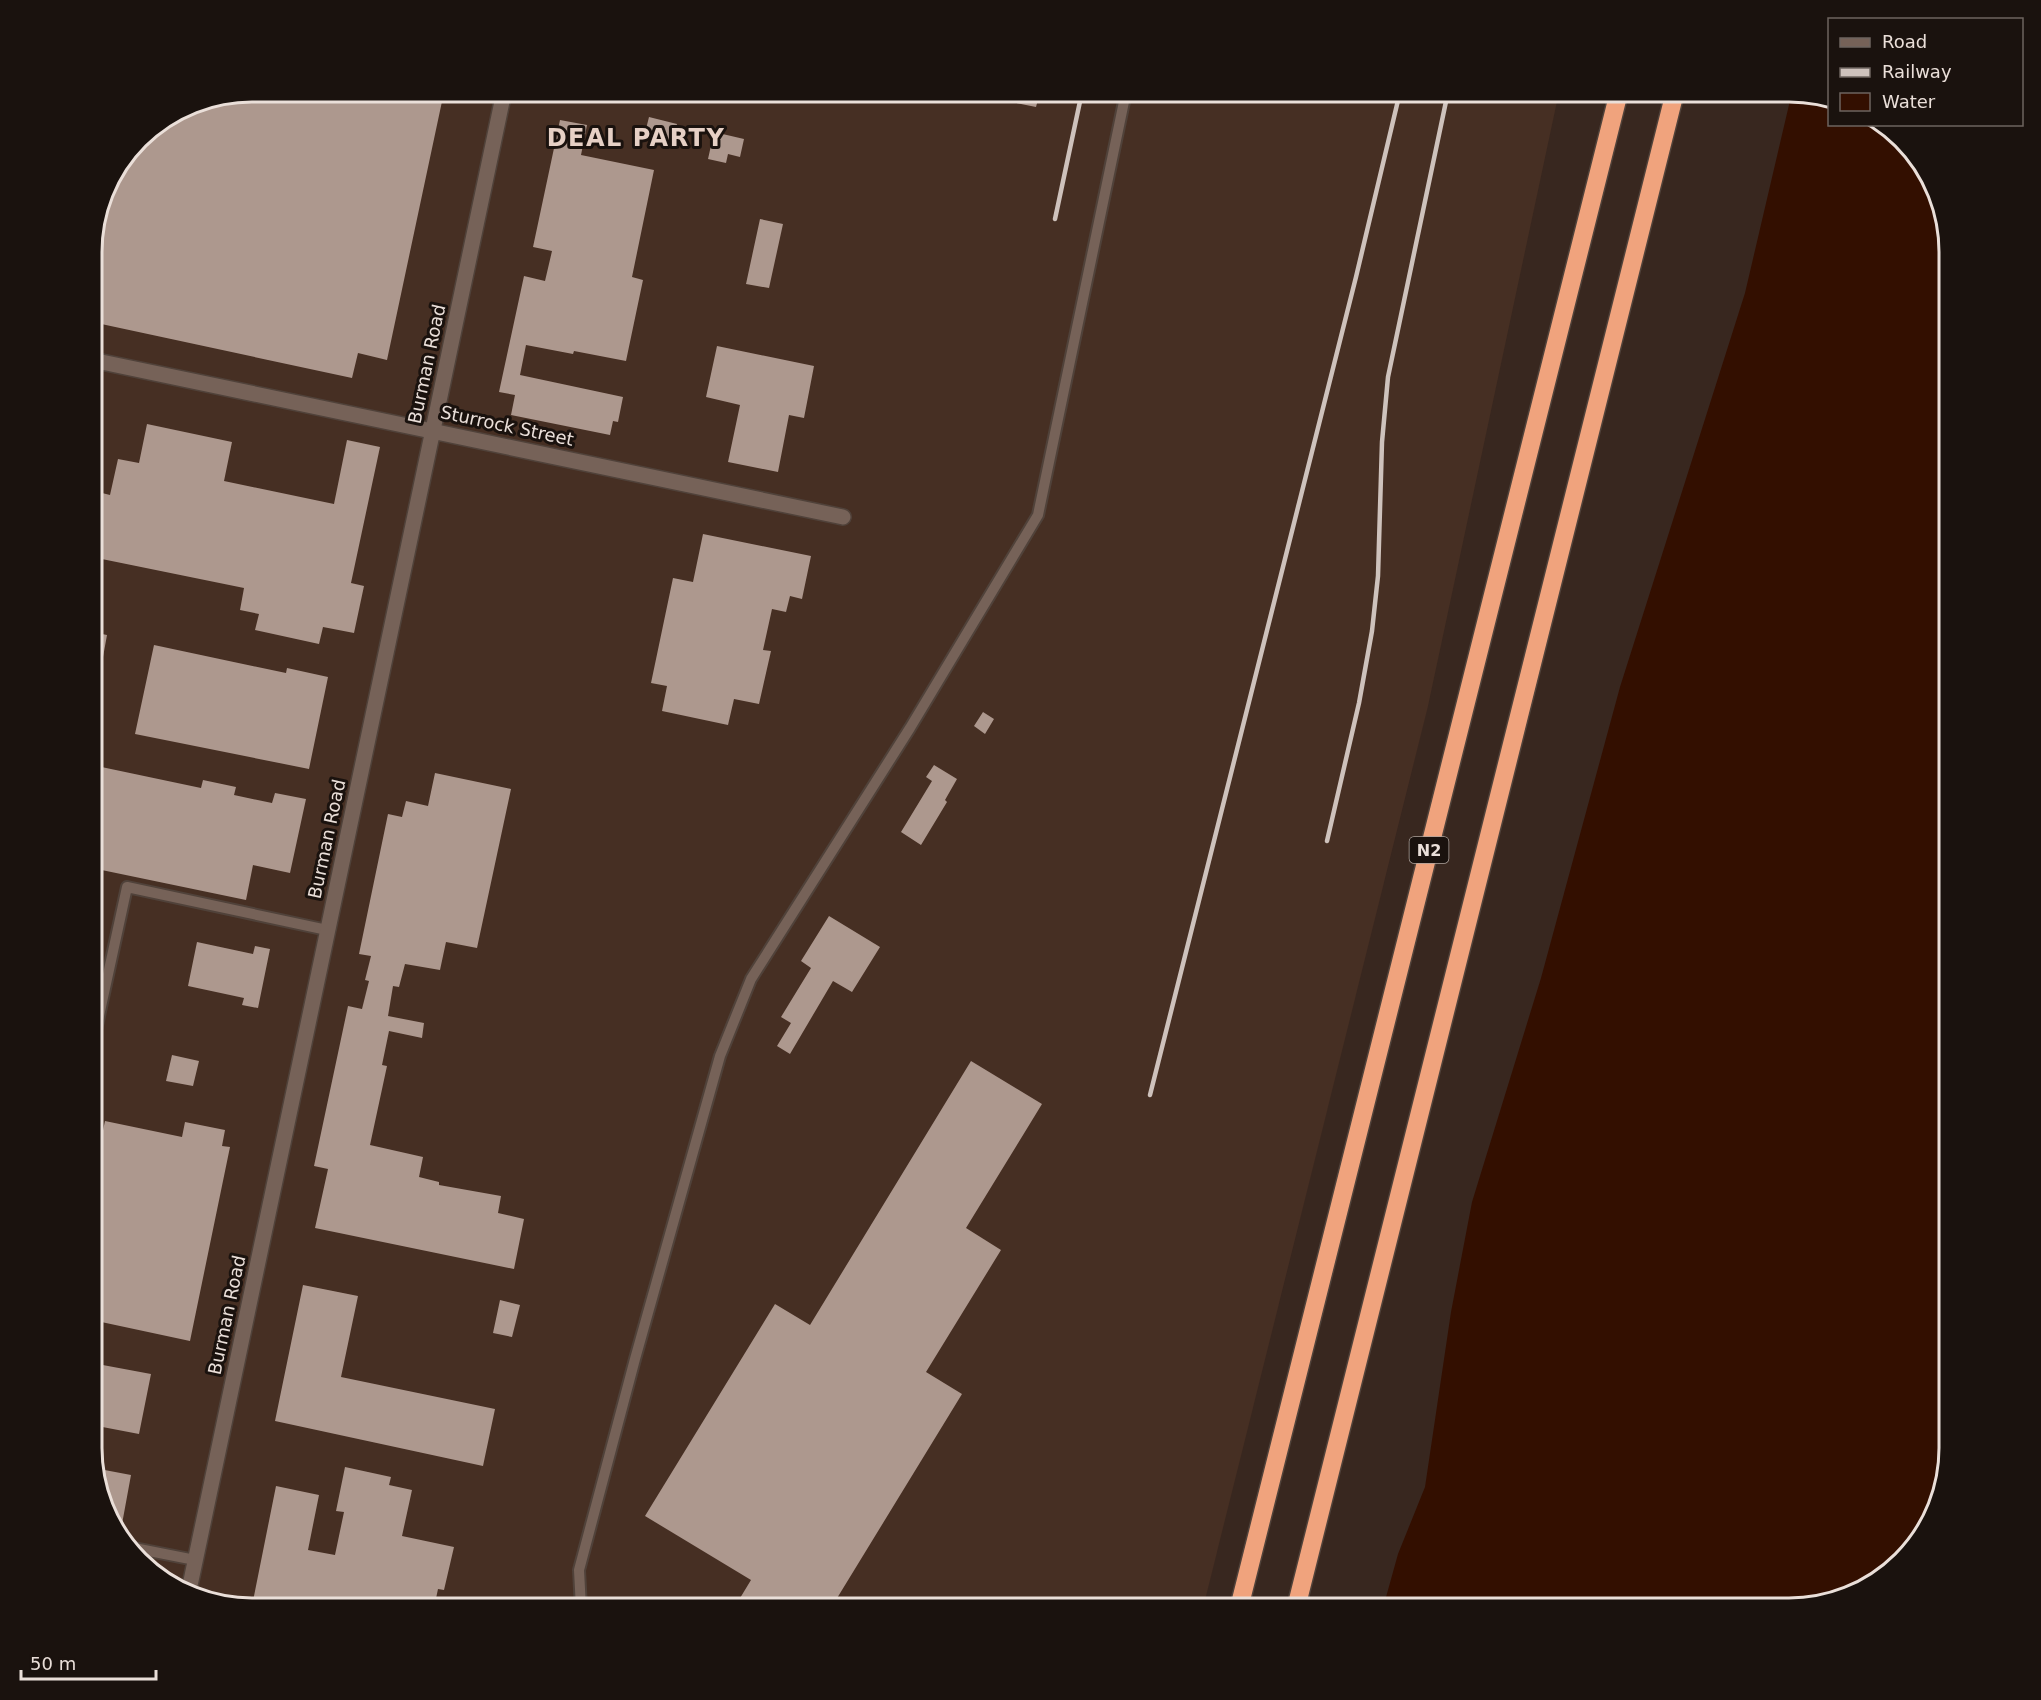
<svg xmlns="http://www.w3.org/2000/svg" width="2041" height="1700" font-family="'DejaVu Sans',sans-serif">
	<rect width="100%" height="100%" fill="#38271f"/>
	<path fill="#462f23" d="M252 92H1559L1428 706 1203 1608H251L191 1596 146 1569 108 1519 92 1459V241L108 180 146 131 191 104Z"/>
	<path fill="#330f00" d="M1792 92 1829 99 1830 124 1884 125 1895 131 1937 190 1949 252V1449L1937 1509 1910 1554 1851 1596 1789 1608H1383L1398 1554 1425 1487 1451 1312 1472 1202 1541 978 1620 687 1745 293Z"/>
	<path fill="#ad988e" d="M252 92H444L387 360 358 353 352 378 92 322V241L108 180 146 131 190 104Z
		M993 92H1040L1036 107 992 98Z
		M649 117 677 124 673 142 644 137Z
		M560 120 587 125 581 155 654 170 632 277 643 280 626 361 574 351 573 354 526 345 520 375 623 397 618 422 613 421 610 435 511 415 515 395 499 392 524 276 545 281 552 251 533 247Z
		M714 132 744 139 740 157 728 154 726 163 708 159Z
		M760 219 783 224 769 288 746 284Z
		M717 346 814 366 804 418 789 415 778 472 728 462 740 405 706 397Z
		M147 424 232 442 224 481 334 504 347 440 380 447 351 583 364 586 354 633 323 627 319 644 255 630 259 614 240 610 244 588 92 557V541L102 493 110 495 118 459 139 463Z
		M703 534 811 556 802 599 790 596 786 612 772 609 763 650 771 651 759 704 734 699 728 725 662 711 667 686 651 683 673 578 693 582Z
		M92 632 107 635 99 679 92 678Z
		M154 645 286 673 287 668 328 677 309 769 135 734Z
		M983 712 994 719 985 734 974 726Z
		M92 765 201 788 203 780 236 787 234 795 272 803 275 793 306 799 290 873 253 865 246 900 92 868Z
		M934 765 957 779 945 800 947 802 921 845 901 832 932 781 926 777Z
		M435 773 511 789 477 948 446 942 440 970 405 964 399 987 393 986 388 1016 424 1023 422 1038 389 1031 382 1065 387 1066 370 1145 423 1157 419 1177 439 1182V1185L501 1196 498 1213 524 1219 514 1269 315 1228 328 1169 314 1166 348 1006 362 1009 369 981 365 980 371 956 359 954 388 814 402 817 406 801 428 806Z
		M829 916 880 947 852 992 833 981 790 1054 777 1046 791 1023 781 1017 811 968 801 961Z
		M197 942 253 954 255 946 270 949 258 1008 242 1005 244 998 188 986Z
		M172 1055 199 1061 193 1086 166 1081Z
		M971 1061 1042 1104 966 1228 1001 1250 926 1372 962 1394 831 1608H734L751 1580 645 1516 775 1304 810 1325Z
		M105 1121 182 1137 185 1122 225 1130 222 1146 230 1147 190 1341 92 1320V1182Z
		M303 1285 358 1296 341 1377 495 1409 483 1466 275 1421Z
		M500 1300 520 1305 512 1337 493 1333Z
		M92 1363 151 1374 139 1434 92 1425Z
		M345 1467 391 1477 389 1485 412 1490 402 1536 454 1547 444 1590 438 1589 434 1608H264L252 1606 276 1486 319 1495 308 1550 335 1555 344 1512 336 1511Z
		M94 1468 131 1475 120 1535 108 1519Z"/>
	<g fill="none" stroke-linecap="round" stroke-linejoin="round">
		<g stroke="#50423a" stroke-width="14">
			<path id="lane" d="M92 1048 127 887 327 930
				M129 1547 195 1560
				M581 1608 579 1570 635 1359 720 1056 751 979 910 728 1038 515 1126 92"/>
		</g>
		<g stroke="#50423a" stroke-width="18">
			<path id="street" d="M92 360 843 517
				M188 1595 504 92"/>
		</g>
		<g stroke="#50423a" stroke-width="21">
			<path id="highway" d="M1239 1608 1619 92
				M1296 1608 1675 92"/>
		</g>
		<use href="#lane" stroke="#766258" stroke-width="10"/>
		<use href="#street" stroke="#766258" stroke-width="15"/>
		<use href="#highway" stroke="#f0a37d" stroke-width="18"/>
		<path stroke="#cec2bc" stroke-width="4.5" d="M1055 219 1082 92
			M1327 841 1359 703 1372 631 1378 576 1382 442 1388 377 1448 92
			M1150 1095 1356 277 1400 92"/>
	</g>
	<g text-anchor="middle" stroke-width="6" stroke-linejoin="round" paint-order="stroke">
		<rect fill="#1a120e" stroke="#aca29c" stroke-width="1.5" x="1409.5" y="837" width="39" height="26" rx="4.5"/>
		<g font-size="16" font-weight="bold" fill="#eadfd9">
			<text x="1429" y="856">N2</text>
		</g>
		<g font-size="18" fill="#eadfd9" stroke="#1a120e">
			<text transform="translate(427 364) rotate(-78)" y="6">Burman Road</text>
			<text transform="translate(507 426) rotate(12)" y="6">Sturrock Street</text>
			<text transform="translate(327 839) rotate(-78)" y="6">Burman Road</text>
			<text transform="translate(227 1315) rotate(-78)" y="6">Burman Road</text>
		</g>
		<g font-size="24" font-weight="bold" letter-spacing="1.5" fill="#e6d0c5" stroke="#1a120e">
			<text x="636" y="146">DEAL PARTY</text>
		</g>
	</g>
	<path d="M0 0H2041V1700H0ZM252 102H1789A150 150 0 0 1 1939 252V1448A150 150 0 0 1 1789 1598H252A150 150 0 0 1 102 1448V252A150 150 0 0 1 252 102Z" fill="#1a120e" fill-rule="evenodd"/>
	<path fill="none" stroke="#eadfd9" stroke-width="3" d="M252 102H1789A150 150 0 0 1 1939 252V1448A150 150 0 0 1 1789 1598H252A150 150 0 0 1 102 1448V252A150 150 0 0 1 252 102Z"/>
	<rect x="1828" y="18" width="195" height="108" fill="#1a120e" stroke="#6d645f" stroke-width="1.5"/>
	<rect x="1840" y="38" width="30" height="9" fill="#766258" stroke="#6d645f" stroke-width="1.5"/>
	<text x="1882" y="48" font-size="18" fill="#eadfd9">Road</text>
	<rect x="1840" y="68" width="30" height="9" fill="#cec2bc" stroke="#6d645f" stroke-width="1.5"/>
	<text x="1882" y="78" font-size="18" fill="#eadfd9">Railway</text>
	<rect x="1840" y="93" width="30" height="18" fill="#330f00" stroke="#6d645f" stroke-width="1.5"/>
	<text x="1882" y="108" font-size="18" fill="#eadfd9">Water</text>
	<path d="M21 1670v9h135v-9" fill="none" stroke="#eadfd9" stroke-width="3"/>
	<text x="30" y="1670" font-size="18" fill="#eadfd9" stroke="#1a120e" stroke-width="4.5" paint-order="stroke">50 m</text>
</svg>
